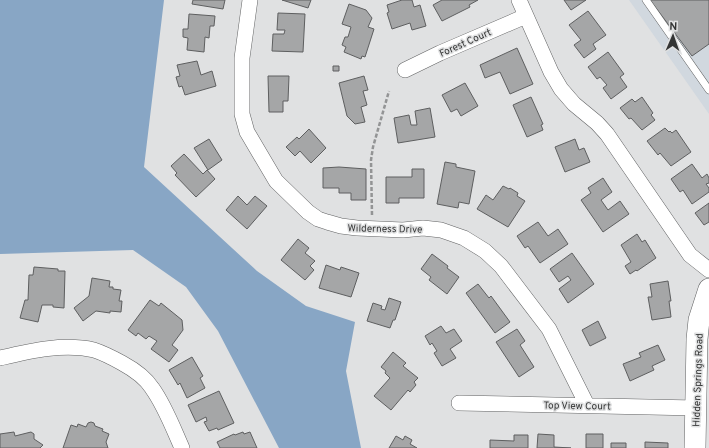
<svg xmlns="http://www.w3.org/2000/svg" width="709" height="448" font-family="Overpass,sans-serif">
	<rect width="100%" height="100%" fill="#e0e1e2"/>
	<path fill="#d1d8df" d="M629 0H709V114Z"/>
	<path fill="#88a6c5" d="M0 0H164L144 167 257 271 306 306 355 322 346 371 361 448H279L218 331 186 287 133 250 0 254Z"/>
	<path fill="#a5a6a7" stroke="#5e5f60" d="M193 0H225L223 9 192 4Z
		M282 0H311L308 8Z
		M402 0H412L414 7 420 5 426 26 412 30 410 23 392 29 387 13 389 12 387 5Z
		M442 0H478L469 5 470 7 442 21 433 5Z
		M564 0H586L571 10Z
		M650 0H709V44L692 56Z
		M349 4 366 10 372 18 368 27 374 29 365 57 362 56 361 59 344 52 346 47 342 45 345 37H348L351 27 342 24Z
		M588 11 606 35 593 44 596 49 584 58 574 45 581 40 569 25Z
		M278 13 305 14 303 52 272 51 273 34H284L285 30H277Z
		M189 14 215 16 214 26H210L209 38 205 37 204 52 187 50 188 38 183 37V29H188Z
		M517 48 533 84 510 94 500 72 485 78 480 65Z
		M608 52 624 74 620 77 627 87 611 99 603 88 607 85 600 77 597 79 588 67Z
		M197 61 201 75 212 71 216 86 185 95 182 86 179 87 176 77 180 76 177 65Z
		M333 66H339V71H333Z
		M268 76H289L288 101H283V112H269Z
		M364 76 368 90 363 91 367 105 361 107 365 122 355 124 347 116 339 83Z
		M465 83 478 106 461 116 457 109 451 112 442 95Z
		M531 97 543 124 541 125 543 130 527 137 513 105Z
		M642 97 653 113 651 115 655 120 642 130 631 118 629 119 620 108 632 99 635 102Z
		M430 108 435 137 398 143 394 118 409 115 411 125H417L415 111Z
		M665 128 669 132 670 131 672 133 676 130 691 152 671 166 660 153 658 155 647 141Z
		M309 129 326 148 311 163 300 151 295 156 286 147 297 137 299 139Z
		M209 139 222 160 208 170 194 148Z
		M575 139 579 150 584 148 590 162 565 172 555 147Z
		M184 154 203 174 207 170 215 179 196 197 175 175 177 173 171 166Z
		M445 162 456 164V167L475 171 469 204 459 202 458 208 437 204Z
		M692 164 702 178 707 174 709 178V183L706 184 709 188V192L692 204 683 190 680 192 671 179Z
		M339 167 366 169V200H351V193H339V188H323V168Z
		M412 169H424V198H399V203H386V177H412Z
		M603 178 612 192 601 200 608 210 620 201 629 214 603 232 581 200 591 193 588 188Z
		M503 186 509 189 510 188 518 193 517 196 525 201 508 227 477 209 486 195 493 200Z
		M238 196 247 205 255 196 267 206 247 229 226 210Z
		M709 203V222L704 225 695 213Z
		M538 222 548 236 558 229 568 244 540 263 528 246 525 248 517 236Z
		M637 234 642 242 645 240 656 258 637 271 636 270 630 274 625 266 631 262 621 245Z
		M298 239 309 248 305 253 315 261 310 266 314 270 305 280 281 260Z
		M572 253 594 284 568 303 559 289 571 280 568 276 559 282 550 269Z
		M432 254 448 266 447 268 459 277 447 294 429 280 431 277 421 269Z
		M326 265 340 270 341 267 359 273 351 297 319 288Z
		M34 267 58 269V271H65L64 308 53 307V305H42L38 322 20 318 25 300H28L29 275H33Z
		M92 278 110 281 109 287H113V289L121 290 119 301H122L121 312 110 311V313L96 311 83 321 74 308 89 296Z
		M668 281 671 301H669L671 317 652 320 648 297H652L650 284Z
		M478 284 489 298 491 296 510 322 495 333 466 293Z
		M389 298 401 302 395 320H393L390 328 367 321 373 303 382 306 381 309 385 310Z
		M150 300 159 306 161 303 182 320 183 330 172 345 178 350 169 362 151 349 157 341 149 336 146 339 138 333 136 336 128 330Z
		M598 321 606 338 590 346 582 330Z
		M441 326 446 333 454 329 462 341 450 349 456 358 442 366 434 353 437 351 432 343 430 345 425 336Z
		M517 329 525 341 520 345 534 367 519 377 496 342Z
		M658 345 665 360 652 366 654 370 630 381 623 364 641 357 639 353Z
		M393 352 406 363 403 366 418 378 414 382 416 385 410 392 408 390 391 410 374 396 390 378 385 373 386 371 381 367Z
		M192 357 203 376 200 378 205 388 187 398 180 383 178 385 169 370Z
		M219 391 234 423 218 430 217 428 209 431 204 422 207 421 206 417 196 422 188 405Z
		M91 422 94 423 95 426 103 429 102 431 109 434 106 442 108 448H63L71 425 77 427 78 424 86 427 88 423Z
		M14 432 15 436 31 432 34 434V439L43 445 40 448H0V434Z
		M243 432 244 434 250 432 257 448H220L217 442 234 434 235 435Z
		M538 434 554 435V447L571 448H537Z
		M586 434H603V448H586Z
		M514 435H528V448H490V440L514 441Z
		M396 436 403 440 405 436 412 440 410 444 417 448H389Z
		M645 442 668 443V448H645Z
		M611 443H626V448H611Z"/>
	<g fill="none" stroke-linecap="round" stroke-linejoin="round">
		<g stroke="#626364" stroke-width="8">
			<path id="service" d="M646 0 709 90"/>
		</g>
		<g stroke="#626364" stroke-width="16">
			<path id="minor" d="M250 0 242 58V114L247 132 276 181 308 212 318 219 327 222 341 226 357 228 403 230 423 228 441 230 464 238 485 251 501 266 549 329 587 405
				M519 0 551 72 561 89 574 104 597 123 607 134 690 255 709 270
				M405 70 440 53 526 16
				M0 358C30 351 63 343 94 350 103 353 113 358 122 363 133 369 145 377 152 388 165 406 173 428 182 448
				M459 403 696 408"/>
		</g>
		<g stroke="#626364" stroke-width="22">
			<path id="secondary" d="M695 448 697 339 699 320 709 289"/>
		</g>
		<path stroke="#939495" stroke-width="2.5" stroke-dasharray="4 2" stroke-linecap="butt" d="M372 215 371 160 373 147 389 91"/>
		<use href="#service" stroke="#fff" stroke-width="7"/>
		<use href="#minor" stroke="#fff" stroke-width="15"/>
		<use href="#secondary" stroke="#fff" stroke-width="21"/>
	</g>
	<g text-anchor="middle" stroke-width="3" stroke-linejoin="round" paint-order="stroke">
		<g font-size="10" fill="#343535" stroke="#e0e1e2">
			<text transform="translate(465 42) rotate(-24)" y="4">Forest Court</text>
			<text transform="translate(385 228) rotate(1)" y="4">Wilderness Drive</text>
			<text transform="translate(697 380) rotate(-88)" y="4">Hidden Springs Road</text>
			<text transform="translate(577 405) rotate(1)" y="4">Top View Court</text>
		</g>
	</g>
	<g transform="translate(673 36) rotate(2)" stroke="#e0e1e2" stroke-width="3" paint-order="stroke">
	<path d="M0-3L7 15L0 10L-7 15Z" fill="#343535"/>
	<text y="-6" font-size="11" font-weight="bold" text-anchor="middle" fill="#343535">N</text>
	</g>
</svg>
